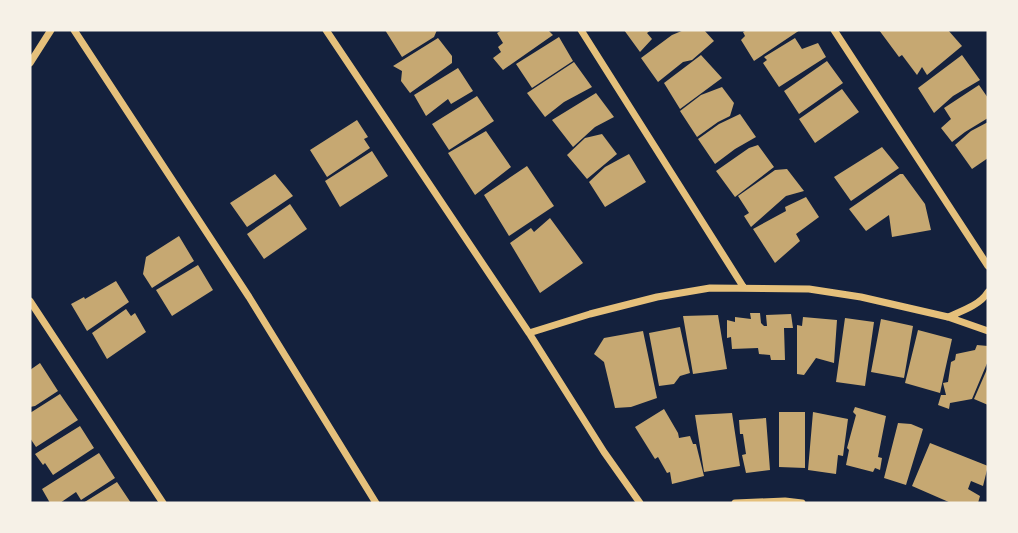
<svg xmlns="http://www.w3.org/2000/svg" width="1018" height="533" font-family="Quicksand,sans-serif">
	<rect width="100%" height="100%" fill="#14213d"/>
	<path fill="#c6a872" d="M385 30H437L434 37 402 57Z
		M502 30H548L553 35 503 70 493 58 501 52 498 47 503 43 497 33Z
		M624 30H651L647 33 652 39 640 52Z
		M684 30H704L714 41 692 60 683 62 658 82 641 58 672 35Z
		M747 30H800L754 61 741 40 745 36 743 32Z
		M879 30H948L962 46 927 75 922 67 917 75 902 55 899 57Z
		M559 37 573 61 532 88 516 64Z
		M438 38 452 56V63L410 93 401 81 402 71 393 66Z
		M795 38 802 49 818 43 826 57 779 87 763 63 767 60 764 57Z
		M701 55 722 78 680 109 664 83Z
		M962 55 980 80 953 96 934 113 918 88Z
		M827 61 843 83 799 114 784 91Z
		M574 62 592 87 564 102 545 117 527 93Z
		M458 68 473 91 451 104 448 99 426 116 414 95Z
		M979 85 988 98V118L965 132 952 142 941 128 951 119 944 108Z
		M722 87 734 103 730 116 718 122 697 137 680 111 701 95Z
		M842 89 859 112 815 143 799 119Z
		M596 93 614 117 595 127 573 147 552 120Z
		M477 96 494 121 449 150 432 124Z
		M740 114 756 137 735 149 715 164 698 139 719 124Z
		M357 120 368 137 364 139 370 148 327 177 310 150Z
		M988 122V158L972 169 955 145 971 131Z
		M486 131 511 167 475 195 448 153Z
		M602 134 617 154 587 179 567 155 585 138Z
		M758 145 774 167 735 197 716 171 749 148Z
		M882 147 899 168 851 201 834 177Z
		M372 151 388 176 340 207 325 181Z
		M629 154 646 182 605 207 589 182 605 167Z
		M527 166 554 206 509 236 484 195Z
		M787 169 804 191 786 196 751 227 744 216 749 213 738 196 775 170Z
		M275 174 293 196 247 227 230 203Z
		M900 174H903L925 204 931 230 892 237 889 215 866 231 849 209Z
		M806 197 819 217 796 234 800 241 775 263 753 229 786 211 785 207Z
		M290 204 307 229 264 259 247 234Z
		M550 218 583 263 540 293 510 243 531 228 534 232Z
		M179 236 194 261 152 288 143 274 146 257Z
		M198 265 213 290 172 316 156 290Z
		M116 281 129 302 87 331 71 304 84 297 85 299Z
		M126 309 131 316 135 313 146 332 107 359 92 333Z
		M750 313H760L761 323 764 326H767L766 315 791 314 793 328H784L785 360H771L770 355 759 354 758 348 732 349 731 337 727 338V320L735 322V317L751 319Z
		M718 315 727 369 693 374 683 316Z
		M803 317 837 320 834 363 816 358 804 375 797 374V325L802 326Z
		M845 318 874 322 865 386 836 382Z
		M881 319 913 326 904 378 871 372Z
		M680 327 690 373 680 376 674 384 659 386 649 333Z
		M918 330 952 339 940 393 905 383Z
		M643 331 657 398 631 407 615 408 604 362 594 354 604 338Z
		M977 345 988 346V361L972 399 950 403 949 409 938 405 941 395H946L943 383 948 382 951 362 955 360 956 354 975 350Z
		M40 363 58 391 35 406 30 407V370Z
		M988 367V405L974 399Z
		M60 394 78 420 36 447 30 438V413Z
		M855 407 886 416 878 457 882 458 880 470 875 468 873 472 846 465 849 450 847 448 856 415 853 412Z
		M664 409 678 433 679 438 690 436 693 444H696L704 476 672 484 670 472 667 473 658 457 655 459 635 427Z
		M779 412H805V468L779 467Z
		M813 412 848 419 843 456 838 455 836 474 808 470Z
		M732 413 740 466 704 472 695 415Z
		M766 418 770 470 746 473 742 455 746 454 743 434H740L739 420Z
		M898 423 911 424 923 429 906 485 884 478Z
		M80 426 94 448 53 475 45 463 43 465 35 454Z
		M930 443 988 466 983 486 971 481 968 489 980 496 978 503H951L912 486Z
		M99 453 115 478 81 500 76 492 60 503H50L42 489Z
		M117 482 131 503H83Z"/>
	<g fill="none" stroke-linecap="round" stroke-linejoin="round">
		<path stroke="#e5c07b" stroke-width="7" d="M74 30 249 297 376 503
			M326 30 529 333 604 452 640 503
			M581 30 744 288
			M834 30 988 266
			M30 63 51 30
			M30 301 163 503
			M948 317C962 311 980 305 988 292
			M529 333 590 314 657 297 710 288 809 289 861 297 948 317 988 331
			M735 503 785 501 802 503"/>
	</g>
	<rect width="1018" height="533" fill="none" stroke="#f6f1e7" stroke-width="63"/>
</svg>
